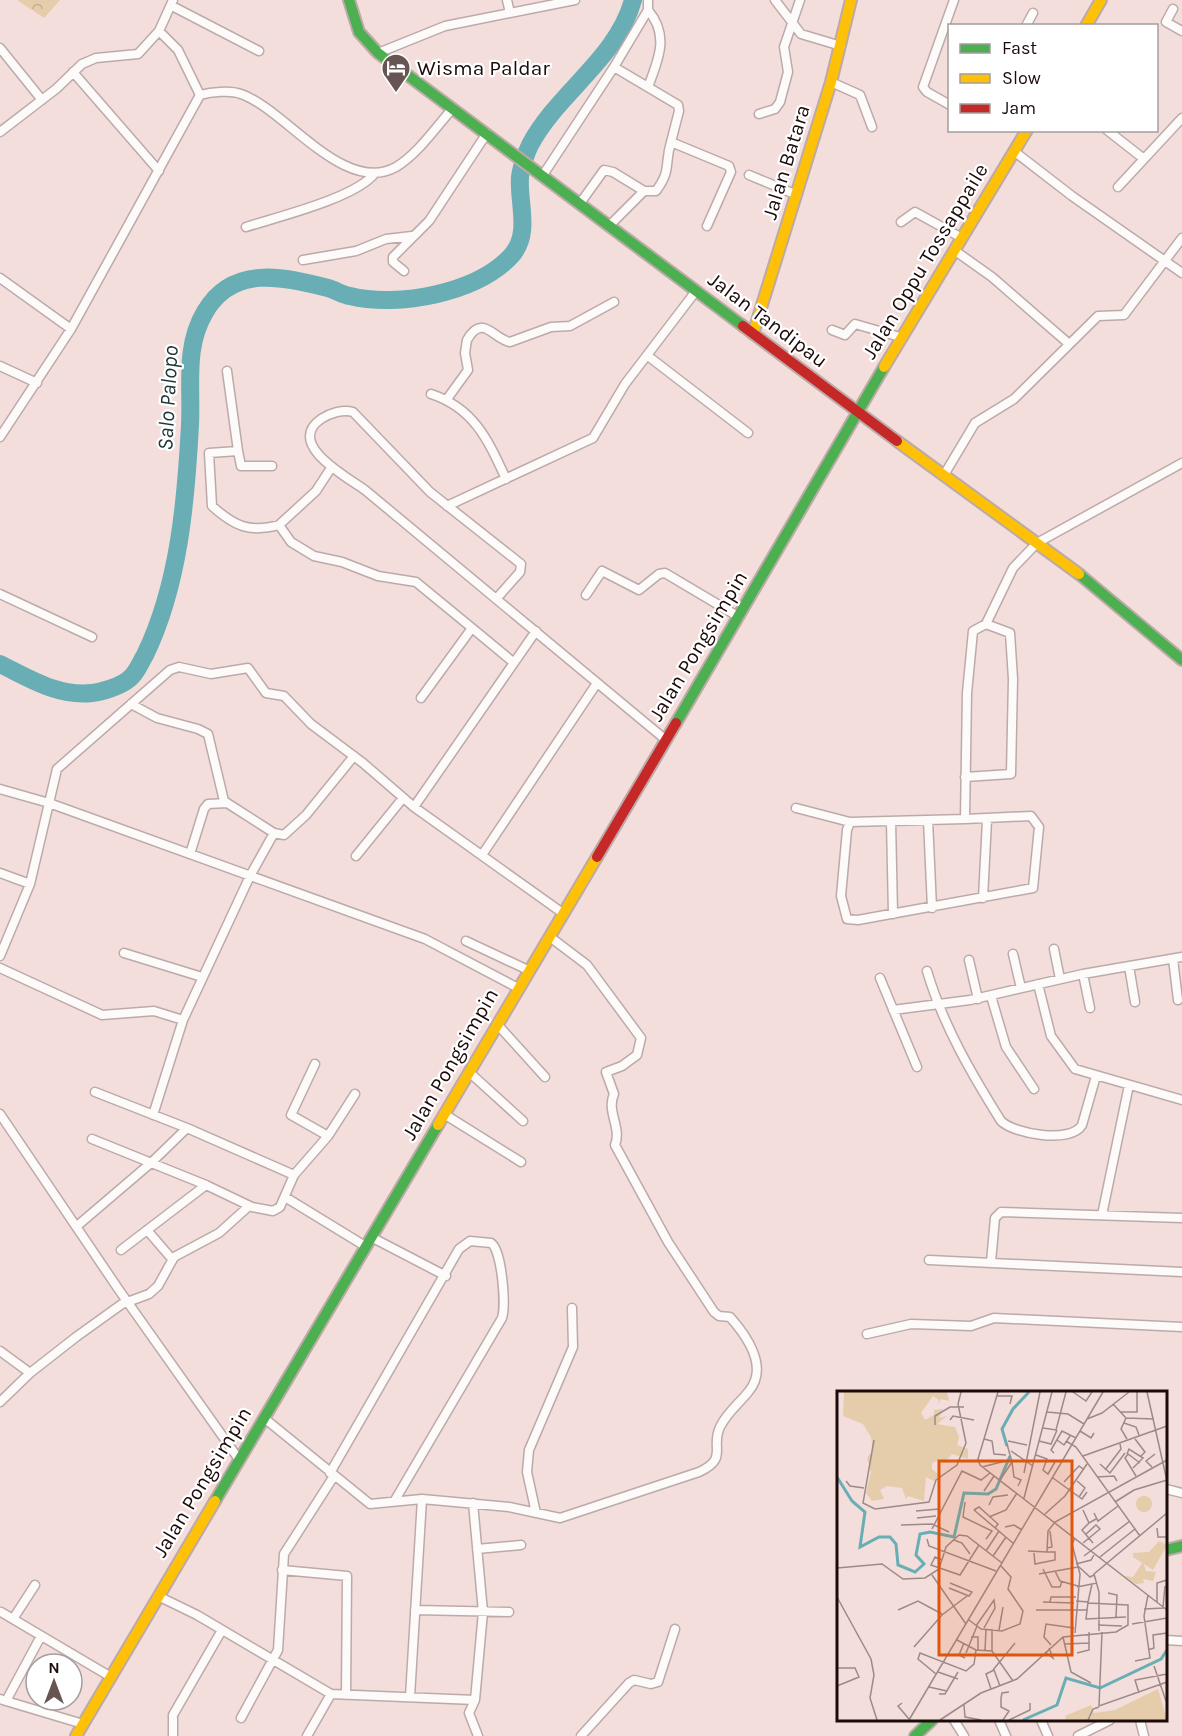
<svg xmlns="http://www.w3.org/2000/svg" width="1182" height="1736" font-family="Karla,sans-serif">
	<defs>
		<pattern id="forest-crowns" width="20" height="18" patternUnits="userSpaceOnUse" patternTransform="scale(1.5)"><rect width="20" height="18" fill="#e5ccaa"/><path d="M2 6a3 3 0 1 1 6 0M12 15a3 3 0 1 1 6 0" fill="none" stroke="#c4ae91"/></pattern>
	</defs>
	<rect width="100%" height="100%" fill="#f3dedc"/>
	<path fill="url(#forest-crowns)" d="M17 0H60L44 18Z"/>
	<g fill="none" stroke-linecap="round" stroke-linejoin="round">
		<path stroke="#69aeb5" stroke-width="18" d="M0 664C29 678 58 697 92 693 102 692 121 686 129 679 137 673 140 663 145 655 179 585 186 501 190 425 192 386 184 347 205 312 232 265 283 276 328 288 336 290 342 295 350 296 398 308 478 293 512 255 531 233 518 203 520 177 521 168 526 153 530 145 558 92 617 59 633 0"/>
		<g stroke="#bcaaa9" stroke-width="11">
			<path id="street" d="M507 0 510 13
				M775 0 801 34 841 46
				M172 6 259 51
				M1173 9 1166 22 1182 31
				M1026 26 1033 13
				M159 31 178 50 200 95
				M0 48 42 100
				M378 53 445 26 575 0
				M614 67 678 105 679 111 671 142 729 166 731 172 707 226
				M73 72 159 171
				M831 82 860 95 872 127
				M648 87C658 60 670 36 648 10
				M950 105 927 92 923 87 954 0
				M759 114 775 109 780 102 788 72 784 47 800 0
				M1107 130 1144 159
				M0 132 56 89 82 64 96 58 138 54 159 31 173 0
				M1015 152 1072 196 1182 273
				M543 175 614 67 648 10V0
				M749 175 797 195
				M1118 187 1182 118
				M581 202 604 170 613 172 644 191
				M901 222 915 212 962 238
				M610 225 644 191H656C672 169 664 165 671 142
				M246 227C277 217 356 198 375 173
				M954 250 992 277 1068 343
				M303 260 356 251 386 239 412 236
				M404 271 393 262V257L429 221 487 133
				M0 278 71 329
				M832 330 845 335 855 324 900 337
				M648 356 748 433
				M0 366 37 383
				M227 371 238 451 209 453 212 506C234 526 249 533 279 525L291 542 314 556 342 562 378 576 416 582 472 628 421 698
				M431 394C474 408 488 440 506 479
				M447 399 468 370 465 353 467 340C483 313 493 339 510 342L551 327 570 326 614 302
				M0 437 71 329 200 95C211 92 230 90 241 94 285 109 344 196 396 167 418 154 436 127 453 108
				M238 451 241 466H272
				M944 475 975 423 1014 399 1098 316 1124 315 1182 238
				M447 506 593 438 625 384 696 291
				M279 525 316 491 331 468
				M0 594 92 637
				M586 595 602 571 639 590 659 574 665 573 739 617
				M497 598 520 572 521 564 430 492 353 412C343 409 330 413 321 419 285 444 347 477 365 490L666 740
				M472 628 513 662
				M131 704 157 718 198 729 208 734 224 801 274 833
				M965 777 1011 774 1013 679 1010 633 986 624
				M0 789 49 803 425 939 518 988
				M414 807 536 631
				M796 808 850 822 965 819 967 693 973 631 986 624 1013 568 1037 543 1182 463
				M928 820 932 908
				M891 821 893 914
				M850 822 847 830 841 896 847 919 858 920 1033 888 1039 827 1031 816 965 819
				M190 854 204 809 208 804 227 803
				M482 855 597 683
				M356 856 403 798
				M0 873 30 884
				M983 898 987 820
				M466 941 528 970
				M1054 949 1060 979
				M124 953 202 977
				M1013 954 1021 988
				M0 956 30 884 57 769 170 670 179 667 211 674 248 668 266 693 284 696 311 724 363 763 414 807 564 914
				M1173 959 1178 1000
				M969 960 978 999
				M1129 966 1135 1002
				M0 968 102 1015 154 1011 183 1020 250 876 274 833 284 835 306 815 354 756
				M927 971C943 1025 971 1073 1001 1121 1014 1134 1071 1144 1082 1125L1096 1076
				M1083 974 1090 1008
				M880 978 917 1067
				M1038 984 1051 1036 1075 1069 1182 1100
				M991 996 1006 1047 1034 1089
				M893 1010 970 1000 1083 974 1182 957
				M497 1024 545 1077
				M469 1072 523 1121
				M0 1114 119 1290 238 1458
				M444 1114 521 1162
				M153 1115 183 1020
				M328 1136 355 1094
				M92 1139 206 1185 252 1207 273 1211 280 1207 294 1175 187 1128 95 1092
				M294 1175 328 1136 291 1115 315 1064
				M285 1197 365 1246
				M1102 1215 1129 1085
				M77 1226 152 1162 187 1128
				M147 1230 172 1259
				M371 1237 446 1276
				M121 1250 206 1185
				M929 1260 1182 1272
				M991 1262 995 1218 1001 1212 1182 1218
				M867 1334 911 1324 971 1326 994 1318 1182 1327
				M0 1351 30 1373
				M0 1402 30 1373 76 1337 122 1304 149 1294 158 1286 174 1257 219 1233 249 1206
				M264 1418 370 1504 422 1499 509 1507 560 1518 699 1472C729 1458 710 1448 720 1427 728 1411 739 1404 749 1391 769 1367 746 1335 730 1317L719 1316 714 1312 668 1242 615 1145C622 1128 606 1111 614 1094L606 1072 622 1066 637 1055 641 1038 587 965 550 937
				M330 1473 459 1249 470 1241 491 1243C502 1250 506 1305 502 1318L395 1500
				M1166 1489 1182 1493
				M473 1503 483 1612 475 1700
				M536 1513 527 1472 529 1450 573 1347 572 1308
				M477 1549 521 1545
				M282 1570 347 1576 346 1695
				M158 1596 197 1615 331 1694 475 1700 469 1713 478 1736
				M415 1610 509 1612
				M1 1612 111 1677
				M13 1619 35 1585
				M1166 1640 1182 1641
				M410 1697 422 1499
				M0 1699 6 1701 41 1636
				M6 1701 83 1724
				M241 1718 278 1650 284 1554 334 1476
				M954 1720 964 1736
				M999 1720 1006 1736
				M1041 1720 1048 1736
				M1140 1720 1144 1736
				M173 1736V1715L222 1630
				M307 1736 331 1694
				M581 1736 629 1683 634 1680 651 1684 658 1682 675 1629
				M1078 1736 1110 1720"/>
		</g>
		<g stroke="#bcaaa9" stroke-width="14">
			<path id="fast" d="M349 0 359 32 378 53 743 326
				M1079 574 1182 660
				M676 723 884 367
				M215 1501 438 1125
				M1166 1550 1182 1546
				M915 1736 932 1720"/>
		</g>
		<g stroke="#bcaaa9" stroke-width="14">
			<path id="slow" d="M1086 26 1101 0
				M753 334 831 82 851 0
				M884 367 1027 130
				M897 441 1079 574
				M438 1125 597 857
				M76 1736 215 1501"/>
		</g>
		<g stroke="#bcaaa9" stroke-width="14">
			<path id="jam" d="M743 326 897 441
				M597 857 676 723"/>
		</g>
		<use href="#street" stroke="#fdfafa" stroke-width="8"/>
		<use href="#fast" stroke="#4caf50" stroke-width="10"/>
		<use href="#slow" stroke="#ffc107" stroke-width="10"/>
		<use href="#jam" stroke="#c62828" stroke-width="10"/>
	</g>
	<defs>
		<g id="hotel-pin" transform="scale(1.5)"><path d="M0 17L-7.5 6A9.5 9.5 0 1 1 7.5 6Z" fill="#675554" stroke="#fff"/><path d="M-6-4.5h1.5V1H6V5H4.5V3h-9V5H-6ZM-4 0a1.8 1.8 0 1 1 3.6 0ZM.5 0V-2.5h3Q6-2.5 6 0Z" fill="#fff"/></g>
	</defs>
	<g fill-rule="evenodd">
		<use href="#hotel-pin" x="396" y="68"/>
	</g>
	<g text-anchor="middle" stroke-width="4.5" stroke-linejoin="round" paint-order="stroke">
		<g font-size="21" fill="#1b0b0a" stroke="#fff" text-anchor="start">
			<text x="417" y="75">Wisma Paldar</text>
		</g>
		<g font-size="21" fill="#1b0b0a" stroke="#fff">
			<text transform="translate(786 162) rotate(-73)" y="7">Jalan Batara</text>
			<text transform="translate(925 261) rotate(-59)" y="7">Jalan Oppu Tossappaile</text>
			<text transform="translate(768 320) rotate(37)" y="7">Jalan Tandipau</text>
			<text transform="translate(698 646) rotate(-59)" y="7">Jalan Pongsimpin</text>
			<text transform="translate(450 1064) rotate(-60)" y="7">Jalan Pongsimpin</text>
			<text transform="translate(202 1482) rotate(-59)" y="7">Jalan Pongsimpin</text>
		</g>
		<g font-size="22" font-style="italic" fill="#1e3638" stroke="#fff">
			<text transform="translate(167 398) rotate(-87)" y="8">Salo Palopo</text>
		</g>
	</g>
	<g transform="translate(837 1391)">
		<rect width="330" height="330" fill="#f3dedc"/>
		<path d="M7 1H110L112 10 104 8 101 14 102 9 96 5 84 22 88 29 97 24V19L106 18 102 27 110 25 100 33 118 36 122 46 120 54 131 58V68L115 63 107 72 102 69 95 72V78L102 84 97 90 89 86 87 110 71 105 69 108 65 97 50 95 43 99 47 108 35 110 29 102 34 81 30 67 36 59 34 46 26 33 6 25Z" fill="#e5ccaa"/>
		<path d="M322 150 330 154 316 179 296 166V162L312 161ZM306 171 309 180 319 181 316 190 306 188 307 192 299 193 287 185 296 186ZM321 298 330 329H229L228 325 254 314 257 322 278 319Z" fill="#e5ccaa"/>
		<path d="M299 113a8 8 0 1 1 16 0a8 8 0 1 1-16 0Z" fill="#e5ccaa"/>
		<path fill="none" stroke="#69aeb5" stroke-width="3" d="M170 55 165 38 176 18 192 1M0 86 15 110 28 121 23 156 42 146H53L59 153 61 174 78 181 87 173 79 164 83 143 93 141 117 146 127 102 151 103 159 98 173 65M186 329 220 314 229 287 263 297 324 268 330 259"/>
		<path fill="none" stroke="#9d8a88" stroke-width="1.5" d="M161 1 141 68 143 74 330 219M236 1 249 10 255 1M310 1 330 90M160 5H175L173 13M276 13 289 27 317 28M210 21 231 23 247 33M283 21H300V1M289 27 284 38 290 48M250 28 265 22 292 1M113 29 116 25 137 29M287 32 299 36 302 44M98 34V25L113 16H127M206 37 219 39 229 1M243 40 254 47 257 42M147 48 155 50 157 63 169 64M298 48 308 61 304 65M37 49 26 112 38 118 92 111 99 89 120 74 129 52 121 13 124 1M220 49 227 54 233 45M171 50 190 54M202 50 214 53 220 39M229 50 239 56 303 145M174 60 196 75M217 62 214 59 225 40 239 47M290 63 292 58 306 67 296 77M199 64 210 68 206 79 211 83 218 71M246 65 330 35M175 71 177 86 184 89 181 95M263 73 273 82 288 62M145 76 172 69M315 76 309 70 318 63M268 79 284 58 283 53M187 82 203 1M299 85 288 67 291 63 303 72M260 86 277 85 280 90M216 87 245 108 250 101M163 89 175 71 170 53M9 90 13 95 27 97M240 90 248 97 242 106M227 91 242 75 246 78M147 100 157 85M187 107 215 1M128 111 126 126 155 140 149 148M278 111 297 99 330 89M152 114 156 106 171 104M137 119 177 153M137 119 142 116 161 133 158 137M246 119 252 132 259 128M79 120 102 118M257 122 261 130 281 115M208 123 228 105 250 73M152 126 169 119 180 102M80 127 99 125M252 132 245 139 256 152M64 134 95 133 112 141M168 136 177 134 185 139M320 137 321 146H330M95 138 125 80 144 89 153 82M90 148 92 155 159 180M117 149 125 152 133 163M246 152 263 138 259 134 249 143M210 157 215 156 213 140M149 160 162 140M191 160 210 161 211 140 218 131 330 69M197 162 198 173 218 169V161H210M156 165 169 146M247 165 293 130M263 166 298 138M105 169 98 166 94 174 123 184 142 154M239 173 254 169 258 162M241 175 253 186 257 184M0 177 45 173 66 188 88 187 102 178 109 156 122 144 130 145 165 172M206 178 215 196H223L225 190M218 180 223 190 241 195M202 183 241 176M95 184 129 233M240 196 260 192M112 197 132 205 135 201 113 192M271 202 280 204 279 226M0 206 34 268 37 284 33 307 40 329M239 210 251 211 249 228 289 226M206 211 237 212M213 211 214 206H239M251 211 255 193M320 211V192L330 189M326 216 328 195M307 218 327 217M61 219 81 210 105 223M199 219H250M132 229 144 238 165 240 183 233 186 220 171 198 174 186 164 175M295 233 330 227M261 234 285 235M139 235 157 209 158 217 147 237M155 238V260M162 239 166 216M262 240V201L257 183 330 122M265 241 262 315 330 291M238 242 243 183 235 153 238 147M134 246H141V260M226 246 234 281 254 292M120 249 139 259 155 260 176 290M127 252 122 264 128 267M228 253 252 252M214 254 207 246 209 233 237 237M77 256 105 224 130 205M311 259 317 257 316 244 330 242M148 260 149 238M208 261 216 267 212 257M129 262 140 235M240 262 252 259V241M298 270 313 267 307 225 311 204M317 275 329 310M156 279 178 252M101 281 121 288M99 283 81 268 83 262 129 280 137 273 139 259M0 295 22 286 18 277H1M92 296 110 300M154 298 149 283 157 279 163 295M302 302 298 289 330 283M102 303H108L121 281M65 312 61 315 72 328M127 314 128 326 144 329M72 329 266 1M103 329 144 302 180 288 226 246 279 241 291 234V214L251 212M166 329 172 320 164 316V307L165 302 172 301M172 329 193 319V312M251 329 256 318 262 316"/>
		<path fill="#de550c" fill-opacity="0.15" stroke="#de550c" stroke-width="3" d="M102 70H235V264H102Z"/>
		<rect width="330" height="330" fill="none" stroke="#1b0b0a" stroke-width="3"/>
	</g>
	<rect x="948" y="24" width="210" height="108" fill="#ffffff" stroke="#a49d9d" stroke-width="1.5"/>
	<rect x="960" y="44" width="30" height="9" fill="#4caf50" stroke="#a49d9d" stroke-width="1.5"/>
	<text x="1002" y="54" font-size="18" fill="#1b0b0a">Fast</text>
	<rect x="960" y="74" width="30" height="9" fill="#ffc107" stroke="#a49d9d" stroke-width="1.5"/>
	<text x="1002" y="84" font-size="18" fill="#1b0b0a">Slow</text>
	<rect x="960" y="104" width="30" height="9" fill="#c62828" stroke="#a49d9d" stroke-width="1.5"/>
	<text x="1002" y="114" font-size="18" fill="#1b0b0a">Jam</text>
	<g transform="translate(54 1682)"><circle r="28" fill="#ffffff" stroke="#a49d9d" stroke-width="1.5"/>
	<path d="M0-4.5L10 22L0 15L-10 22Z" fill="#675554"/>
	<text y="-9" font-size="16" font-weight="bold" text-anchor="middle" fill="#1b0b0a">N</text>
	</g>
</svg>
